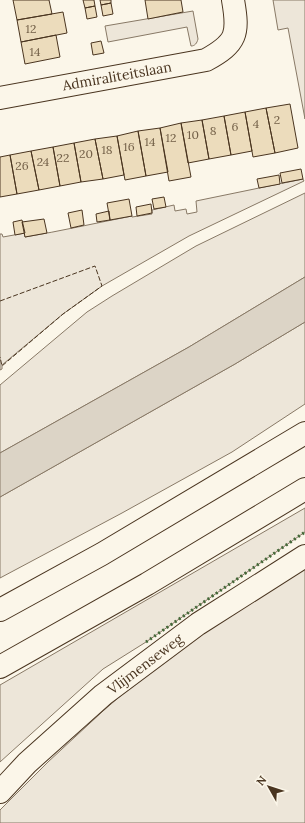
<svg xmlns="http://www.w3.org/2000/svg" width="305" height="823" font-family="Lora,serif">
	<rect width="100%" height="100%" fill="#fbf6e9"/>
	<path fill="#ede6d9" stroke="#887966" d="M273 0H305V119L288 28 278 30Z
		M193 11 198 39C197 43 195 46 191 46L187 27 108 42 105 26Z
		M303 179 304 181 189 236 102 286 63 314 2 365V369L0 370V234H2L3 237 25 233V237C61 231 96 223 132 216V217L152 214V210L174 205 175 211 186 209 187 214 197 212 196 201Z
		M305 193V277L189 347 0 453V385L87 312 112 296 196 246Z
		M305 322V404L232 452 122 513 0 578V497L235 364Z
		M305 508V532L146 642 103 669 0 762V685Z
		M305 564V823H0V810L48 762 103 711 194 632Z"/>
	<path fill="#dcd4c6" stroke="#887966" d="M305 277V322L235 364 0 497V453L189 347Z"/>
	<path fill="#ecdcbc" stroke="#4a3520" d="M13 0H49L52 14 17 20Z
		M83 0H94L95 6 85 8Z
		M100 0H111V3L101 5Z
		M145 0H181L183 12 148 19Z
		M111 3 113 14 103 16 101 5Z
		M95 6 97 17 87 19 85 8Z
		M63 12 67 33 21 42 17 20Z
		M56 35 60 57 25 64 21 42Z
		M101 41 104 53 93 55 91 43Z
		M290 104 298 148 275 153 266 108Z
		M266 108 275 153 253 157 245 112Z
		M245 112 252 151 231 155 224 116Z
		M224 116 231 155 209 159 202 120Z
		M202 120 209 159 188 163 181 123Z
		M181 123 191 177 169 181 160 128Z
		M160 128 168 172 146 176 138 131Z
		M138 131 146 176 125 180 117 136Z
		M117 136 124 175 103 179 95 139Z
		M95 139 103 179 81 182 74 143Z
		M74 143 81 182 60 186 53 147Z
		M53 147 60 186 39 190 31 151Z
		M31 151 39 190 17 194 10 155Z
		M10 155 17 194 0 197V157Z
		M301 169 303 179 282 183 280 173Z
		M279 175 280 184 259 188 257 179Z
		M164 197 166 207 154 209 152 199Z
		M129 199 132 216 110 220 107 203Z
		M151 204 152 213 137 216 136 207Z
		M82 210 84 225 71 228 68 213Z
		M109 211 110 220 97 222 96 214Z
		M44 219 47 233 25 237 22 222Z
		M22 220 25 233 15 235 13 222Z"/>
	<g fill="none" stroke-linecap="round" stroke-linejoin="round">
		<g stroke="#4a3520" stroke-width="24">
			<path id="street" d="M0 98 206 60C237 43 239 34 233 0
				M0 792 27 763 103 695 198 624 305 556"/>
		</g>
		<g stroke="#4a3520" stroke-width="24">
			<path id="primary" d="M0 610 102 554 305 433
				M0 667 147 584 305 489"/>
		</g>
		<use href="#street" stroke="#fbf6e9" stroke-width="22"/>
		<use href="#primary" stroke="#fbf6e9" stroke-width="22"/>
		<path stroke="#436837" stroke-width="3" stroke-dasharray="2 3" stroke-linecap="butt" d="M146 642 305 532"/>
		<path stroke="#4a3520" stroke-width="1" stroke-dasharray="5 2" stroke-linecap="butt" d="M0 301 95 266 102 286 63 314 2 366 0 357"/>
	</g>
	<g text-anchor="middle" stroke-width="3" stroke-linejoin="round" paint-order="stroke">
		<g font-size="12" fill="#725f47">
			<text x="31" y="33">12</text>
			<text x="35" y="56">14</text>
			<text x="277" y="124">2</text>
			<text x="256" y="128">4</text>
			<text x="235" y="131">6</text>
			<text x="213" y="135">8</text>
			<text x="193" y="139">10</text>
			<text x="171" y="142">12</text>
			<text x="150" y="146">14</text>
			<text x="129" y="151">16</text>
			<text x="107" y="154">18</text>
			<text x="86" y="158">20</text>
			<text x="63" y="162">22</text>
			<text x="43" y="166">24</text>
			<text x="22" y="170">26</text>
		</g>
		<g font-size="14" fill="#4a3520" stroke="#fbf6e9">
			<text transform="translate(117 76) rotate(-10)" y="5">Admiraliteitslaan</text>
			<text transform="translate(145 664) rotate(-37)" y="5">Vlijmenseweg</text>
		</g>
	</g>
	<g transform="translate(269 787) rotate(309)" stroke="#fbf6e9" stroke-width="3" paint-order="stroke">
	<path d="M0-3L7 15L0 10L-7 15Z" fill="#4a3520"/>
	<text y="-6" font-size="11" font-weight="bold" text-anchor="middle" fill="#4a3520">N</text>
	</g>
</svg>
